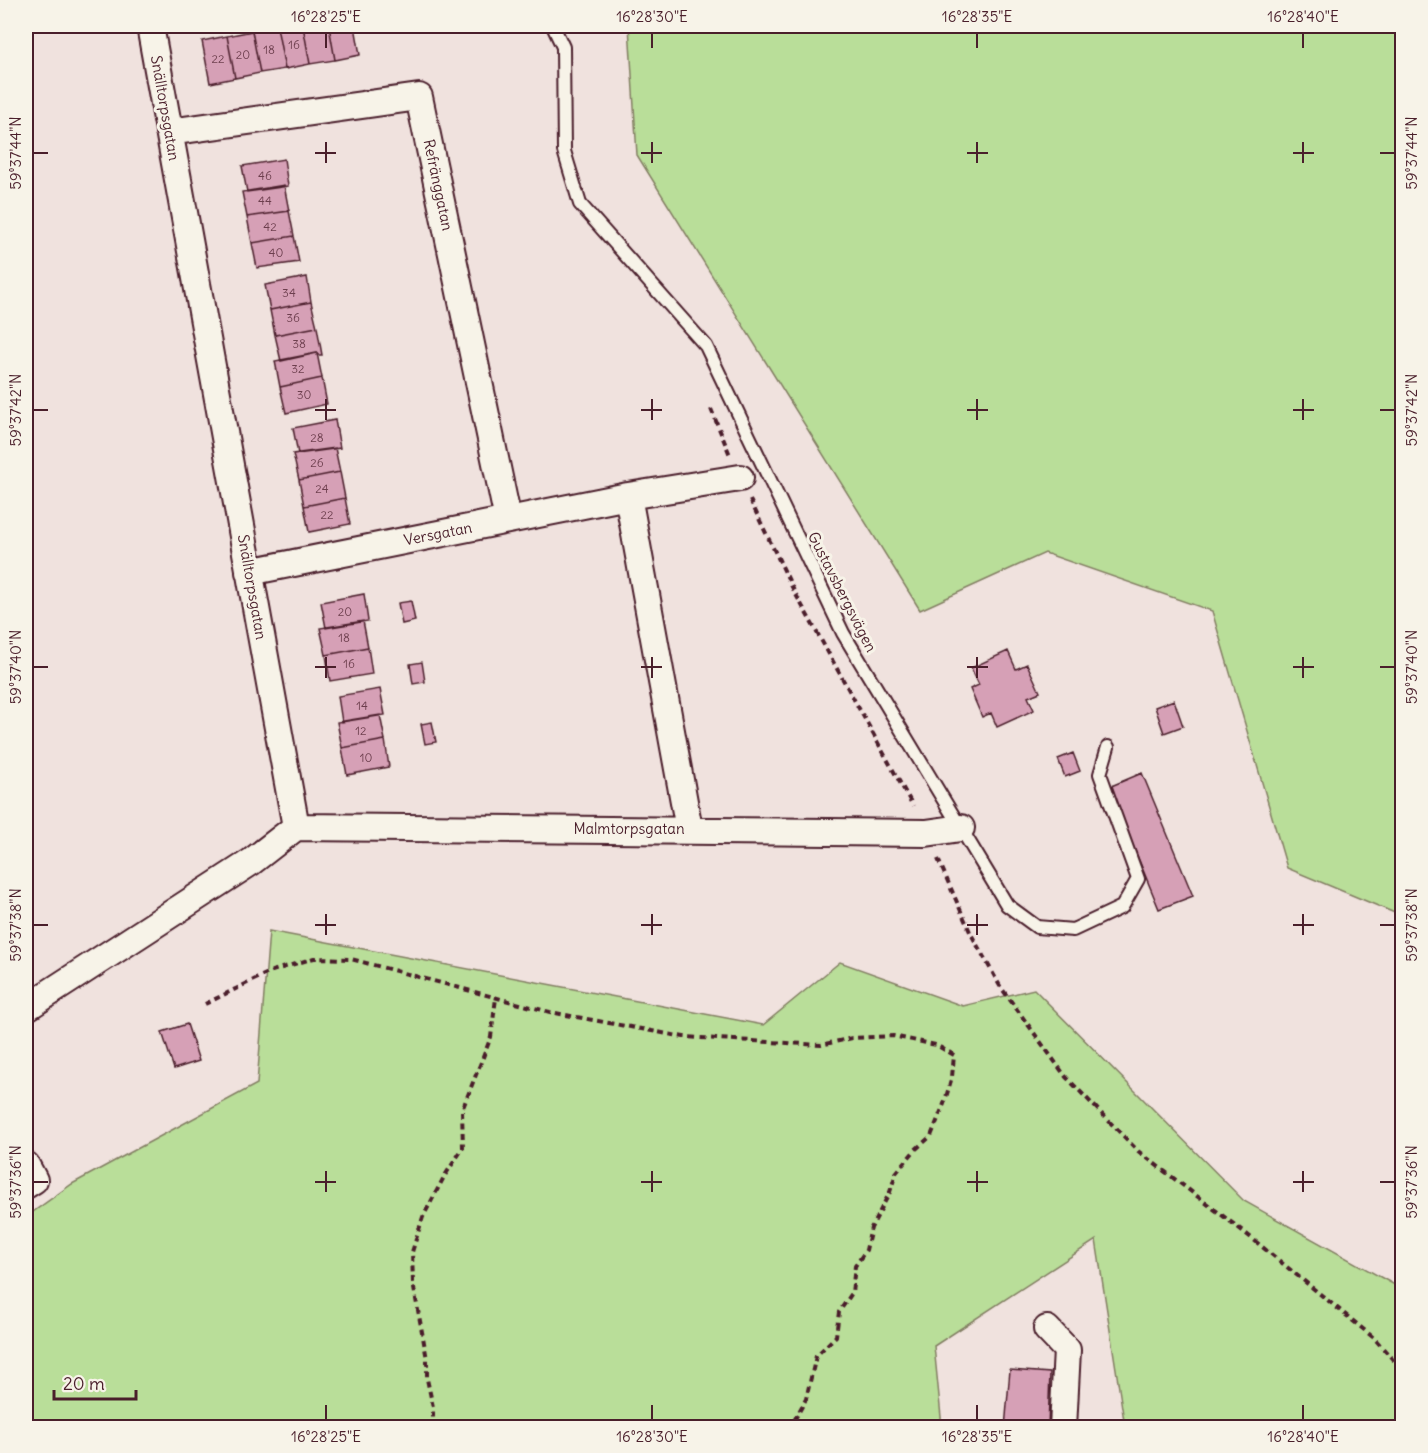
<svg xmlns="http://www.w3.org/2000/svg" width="1428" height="1453" font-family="Delius,sans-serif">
	<rect width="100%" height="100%" fill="#f0e2de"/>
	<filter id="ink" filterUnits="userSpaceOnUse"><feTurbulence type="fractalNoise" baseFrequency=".0167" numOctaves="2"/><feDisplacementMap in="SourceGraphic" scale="12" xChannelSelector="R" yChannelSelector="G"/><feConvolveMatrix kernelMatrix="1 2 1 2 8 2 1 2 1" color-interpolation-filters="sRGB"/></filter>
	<g filter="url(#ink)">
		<path fill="#b9de99" stroke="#827e62" stroke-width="1.5" d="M629 26H1402V916L1287 868 1212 611 1045 553 920 610 637 155Z
			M269 931 763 1025 840 962 963 1006 1034 989 1244 1201 1402 1289V1427H1125L1096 1240 934 1346 942 1427H26V1217L72 1184 257 1084Z"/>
		<path fill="#d6a0b6" stroke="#4a1f2b" stroke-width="1.5" d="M283 26H303L310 64 285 69 277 27Z
			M303 26H329L335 60 310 64Z
			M329 26H355L360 55 335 60Z
			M277 27 285 69 260 73 252 31Z
			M252 31 260 73 235 78 227 36Z
			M227 36 235 78 210 83 202 41Z
			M284 159 288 186 247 192 242 166Z
			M284 185 289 211 247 217 242 192Z
			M289 211 294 236 252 243 247 217Z
			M294 236 299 262 257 268 252 243Z
			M307 277 311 302 270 310 265 285Z
			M311 302 317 327 275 335 270 310Z
			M317 327 322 355H317V353L281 361 275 335Z
			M317 353 322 378 280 387 275 361Z
			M322 378 327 404 286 413 280 387Z
			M335 420 340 448 298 454 293 428Z
			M335 448 340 472 299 480 293 454Z
			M340 472 345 498 304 506 299 480Z
			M345 498 350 524 309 532 304 506Z
			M364 594 368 621 326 628 321 602Z
			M411 601 415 621 402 624 398 603Z
			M363 621 368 647 326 655 320 628Z
			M368 647 372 674 330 681 326 655Z
			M1008 651 1016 669 1027 664 1040 692 1028 697 1034 710 997 727 991 713 982 717 970 689 979 685 971 668Z
			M422 662 425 682 413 684 410 664Z
			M380 689 385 715 342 722 338 696Z
			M1174 700 1183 726 1164 733 1155 707Z
			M380 715 385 740 342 748 337 722Z
			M432 722 436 742 425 744 421 724Z
			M385 740 389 767 347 775 342 748Z
			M1073 753 1080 771 1065 777 1058 759Z
			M1142 773 1193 896 1159 909 1109 787Z
			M187 1024 199 1061 174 1069 162 1032Z
			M1010 1370 1050 1373 1048 1427 1005 1428Z"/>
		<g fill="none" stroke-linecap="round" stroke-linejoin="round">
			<g stroke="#4a1f2b" stroke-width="16">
				<path id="lane" d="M553 26 563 47 564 151 580 204 706 346 843 633 1007 905 1037 927 1073 930 1122 907 1138 879 1100 774 1108 747"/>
			</g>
			<g stroke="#4a1f2b" stroke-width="30">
				<path id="street" d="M150 26 296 827
					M169 132 419 97 508 520
					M628 496 689 829
					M249 572 628 496 740 478
					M296 827 926 833 961 828
					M26 1008 251 862 296 827
					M26 1165 34 1180 26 1185
					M1047 1329 1067 1350 1063 1428"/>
			</g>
			<path stroke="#4a1f2b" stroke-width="4" stroke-dasharray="6 4.5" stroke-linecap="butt" d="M711 409 730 455
				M750 500 794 591 913 806
				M938 859 971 934 1000 986 1066 1077 1138 1151 1244 1232 1374 1338 1402 1370
				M205 1004 272 971 314 958 351 959 550 1012 684 1037 821 1045 852 1038 893 1036 936 1045 954 1055 952 1077 944 1104 931 1136 915 1150 896 1173 890 1192 871 1228 866 1250 855 1266 852 1293 839 1312 836 1336 816 1356 806 1399 790 1428
				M433 1428V1407L427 1379V1359L413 1283 412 1252 423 1217 444 1177 463 1148 462 1110 491 1037 496 998"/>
			<use href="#lane" stroke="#f7f3e8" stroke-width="12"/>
			<use href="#street" stroke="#f7f3e8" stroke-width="26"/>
		</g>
	</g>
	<path fill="none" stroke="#4a1f2b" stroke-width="2" d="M326 33V48M652 33V48M977 33V48M1303 33V48M326 142V163M652 142V163M977 142V163M1303 142V163M33 153H48M315 153H336M641 153H662M967 153H988M1293 153H1314M1380 153H1395M326 399V420M652 399V420M977 399V420M1303 399V420M33 410H48M315 410H336M641 410H662M967 410H988M1293 410H1314M1380 410H1395M326 657V678M652 657V678M977 657V678M1303 657V678M33 667H48M315 667H336M641 667H662M967 667H988M1293 667H1314M1380 667H1395M326 914V935M652 914V935M977 914V935M1303 914V935M33 925H48M315 925H336M641 925H662M967 925H988M1293 925H1314M1380 925H1395M326 1171V1192M652 1171V1192M977 1171V1192M1303 1171V1192M33 1182H48M315 1182H336M641 1182H662M967 1182H988M1293 1182H1314M1380 1182H1395M326 1405V1420M652 1405V1420M977 1405V1420M1303 1405V1420"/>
	<g text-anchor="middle" stroke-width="6" stroke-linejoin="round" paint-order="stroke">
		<g font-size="12" fill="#6d3f4e">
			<text x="294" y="49">16</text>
			<text x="269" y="54">18</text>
			<text x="243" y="59">20</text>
			<text x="218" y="63">22</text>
			<text x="265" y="180">46</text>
			<text x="265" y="205">44</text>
			<text x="270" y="231">42</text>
			<text x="276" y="257">40</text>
			<text x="289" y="297">34</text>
			<text x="293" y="322">36</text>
			<text x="299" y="348">38</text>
			<text x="298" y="373">32</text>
			<text x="304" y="399">30</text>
			<text x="317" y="442">28</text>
			<text x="317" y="467">26</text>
			<text x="322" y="493">24</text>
			<text x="327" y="519">22</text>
			<text x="345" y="616">20</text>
			<text x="344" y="642">18</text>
			<text x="349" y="668">16</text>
			<text x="362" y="710">14</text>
			<text x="361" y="735">12</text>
			<text x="366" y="762">10</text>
		</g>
		<g font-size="15" fill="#4a1f2b" stroke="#f7f3e8">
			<text transform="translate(165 108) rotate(80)" y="5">Snälltorpsgatan</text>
			<text transform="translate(438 185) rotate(78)" y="5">Refränggatan</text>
			<text transform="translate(438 534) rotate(-11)" y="5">Versgatan</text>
			<text transform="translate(252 587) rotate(80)" y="5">Snälltorpsgatan</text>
			<text transform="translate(842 592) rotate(63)" y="5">Gustavsbergsvägen</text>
			<text x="629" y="834">Malmtorpsgatan</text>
		</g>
	</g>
	<rect width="1428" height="1453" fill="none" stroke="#f7f3e8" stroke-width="66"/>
	<path d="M54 1390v9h82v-9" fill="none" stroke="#4a1f2b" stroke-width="3"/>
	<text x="63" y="1390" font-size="18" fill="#4a1f2b" stroke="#f7f3e8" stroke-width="4.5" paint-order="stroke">20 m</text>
	<rect x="33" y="33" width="1362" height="1387" fill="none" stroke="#4a1f2b" stroke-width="2"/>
	<g font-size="15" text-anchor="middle" fill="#4a1f2b">
		<text x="326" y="22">16°28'25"E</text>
		<text x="652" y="22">16°28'30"E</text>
		<text x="977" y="22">16°28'35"E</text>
		<text x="1303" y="22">16°28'40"E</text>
		<text transform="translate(16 153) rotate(-90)" y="5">59°37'44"N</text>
		<text transform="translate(1412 153) rotate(-90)" y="5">59°37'44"N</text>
		<text transform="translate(16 410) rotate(-90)" y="5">59°37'42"N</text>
		<text transform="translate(1412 410) rotate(-90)" y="5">59°37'42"N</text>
		<text transform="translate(16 667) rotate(-90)" y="5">59°37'40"N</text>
		<text transform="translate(1412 667) rotate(-90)" y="5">59°37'40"N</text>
		<text transform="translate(16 925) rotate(-90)" y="5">59°37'38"N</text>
		<text transform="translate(1412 925) rotate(-90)" y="5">59°37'38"N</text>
		<text transform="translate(16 1182) rotate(-90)" y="5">59°37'36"N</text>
		<text transform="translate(1412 1182) rotate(-90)" y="5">59°37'36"N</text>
		<text x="326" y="1442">16°28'25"E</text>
		<text x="652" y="1442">16°28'30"E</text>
		<text x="977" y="1442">16°28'35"E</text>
		<text x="1303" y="1442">16°28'40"E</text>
	</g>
</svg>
